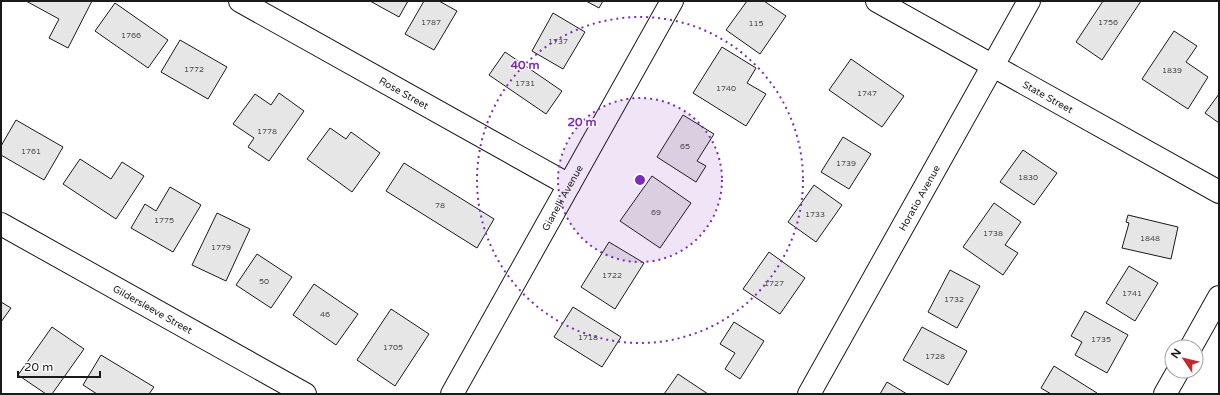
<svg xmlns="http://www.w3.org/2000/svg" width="1220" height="395" font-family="'Varela Round',sans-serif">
	<rect width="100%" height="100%" fill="#fff"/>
	<path fill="#e6e6e6" stroke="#1a1a1a" d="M26 1H92L68 48 49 38 59 19Z
		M370 1H408L399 17Z
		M424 1H439L457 11 434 50 405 34Z
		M586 1H603L599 8Z
		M747 1H764L786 16 760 54 726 30Z
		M1103 1H1141L1102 60 1076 42Z
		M115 3 168 40 148 68 95 31Z
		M553 13 585 32 563 69 532 51Z
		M1174 31 1197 46 1186 62 1208 77 1188 109 1142 79Z
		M180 40 227 67 208 99 161 72Z
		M722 47 756 68 747 83 766 94 746 126 693 93Z
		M505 52 562 91 546 114 489 75Z
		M851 59 904 96 882 127 829 90Z
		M279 93 304 111 269 161 248 147 254 138 233 124 255 94 271 105Z
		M1219 94V123L1205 113Z
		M683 115 714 134 697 161 706 166 696 182 657 157Z
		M16 120 63 147 44 180 1 155V146Z
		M330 128 346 139 351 132 380 153 352 192 307 159Z
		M843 137 871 154 849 189 821 172Z
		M1023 150 1057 173 1034 205 1000 182Z
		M80 159 111 179 122 162 144 176 116 219 63 184Z
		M404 163 494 219 477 248 386 191Z
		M652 176 691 203 660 248 620 221Z
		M814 185 842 205 816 242 788 222Z
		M170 187 201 205 173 252 131 228 145 204 156 211Z
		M994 203 1021 222 1005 245 1018 253 1003 275 963 247Z
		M217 213 250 229 226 281 192 265Z
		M1128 215 1178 227 1171 259 1122 248 1129 223 1126 222Z
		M609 242 644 263 615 309 581 287Z
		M769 252 805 278 780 314 743 289Z
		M257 254 292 277 271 308 236 285Z
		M1129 266 1158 283 1135 321 1106 303Z
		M950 270 980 286 957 328 928 312Z
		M314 284 358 314 336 345 293 315Z
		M1 302 11 308 1 322Z
		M573 307 621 337 602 367 554 337Z
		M391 309 429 334 395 386 357 360Z
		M1085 311 1128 335 1107 373 1075 355 1082 342 1071 336Z
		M734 322 764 341 740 379 725 369 735 353 720 344Z
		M52 327 84 349 52 394H46L18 375Z
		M922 327 967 351 948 385 903 360Z
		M101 355 154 387 149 394H97L83 385Z
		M1054 366 1097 393 1096 394H1051L1041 388Z
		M678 374 708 394H664Z
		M887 382 907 394H880Z"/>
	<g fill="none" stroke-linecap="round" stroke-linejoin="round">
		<g stroke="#1a1a1a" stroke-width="24">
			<g id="street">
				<path id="s1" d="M240 1 569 185"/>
				<path id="s2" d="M877 1 1219 192"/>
				<path id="s3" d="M1 224 305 394"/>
				<path d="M1191 347 1219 297"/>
				<path id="s4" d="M452 394 672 1"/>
				<path id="s5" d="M809 394 1029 1"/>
				<path d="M1165 394 1178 371"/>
			</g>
		</g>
		<use href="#street" stroke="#fff" stroke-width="22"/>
	</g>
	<circle cx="640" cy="180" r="82" fill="#7b2cbf" fill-opacity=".12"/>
	<g fill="none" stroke="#7b2cbf" stroke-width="2" stroke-dasharray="2 4">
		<circle cx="640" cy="180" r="82"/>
		<circle cx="640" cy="180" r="163"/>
	</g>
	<g text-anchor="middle" stroke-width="3" stroke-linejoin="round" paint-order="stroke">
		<g font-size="8" fill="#4d4d4d">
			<text x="431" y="25">1787</text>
			<text x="1108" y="25">1756</text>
			<text x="756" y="26">115</text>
			<text x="131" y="38">1766</text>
			<text x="558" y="44">1737</text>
			<text x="194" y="72">1772</text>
			<text x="1172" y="73">1839</text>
			<text x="525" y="86">1731</text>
			<text x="726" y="91">1740</text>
			<text x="867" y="96">1747</text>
			<text x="267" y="134">1778</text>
			<text x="685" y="149">65</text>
			<text x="31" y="154">1761</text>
			<text x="846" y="166">1739</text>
			<text x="1028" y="180">1830</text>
			<text x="440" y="208">78</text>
			<text x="656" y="215">69</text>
			<text x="815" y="217">1733</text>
			<text x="164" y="223">1775</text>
			<text x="993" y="236">1738</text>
			<text x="1150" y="241">1848</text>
			<text x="221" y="250">1779</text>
			<text x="612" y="278">1722</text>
			<text x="264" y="284">50</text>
			<text x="774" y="286">1727</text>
			<text x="1132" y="296">1741</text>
			<text x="954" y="302">1732</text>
			<text x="325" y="317">46</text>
			<text x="588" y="340">1718</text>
			<text x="1101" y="342">1735</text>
			<text x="393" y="350">1705</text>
			<text x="935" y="359">1728</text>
		</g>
		<g font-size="10" fill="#1a1a1a" stroke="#fff">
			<text dy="4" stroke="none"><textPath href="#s1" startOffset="188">Rose Street</textPath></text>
			<text dy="4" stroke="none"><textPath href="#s2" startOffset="196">State Street</textPath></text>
			<text dy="4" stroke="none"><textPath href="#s4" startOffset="225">Gianelli Avenue</textPath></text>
			<text dy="4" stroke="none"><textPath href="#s5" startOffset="225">Horatio Avenue</textPath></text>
			<text dy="4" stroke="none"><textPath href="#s3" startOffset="174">Gildersleeve Street</textPath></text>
		</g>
	</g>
	<circle cx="640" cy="180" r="6" fill="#7b2cbf" stroke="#fff" stroke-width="2"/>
	<g font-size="12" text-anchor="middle" font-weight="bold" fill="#7b2cbf" stroke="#fff" stroke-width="3" stroke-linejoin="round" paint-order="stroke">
		<text x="525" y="69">40 m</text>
		<text x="582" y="126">20 m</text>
	</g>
	<rect width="1220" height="395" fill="none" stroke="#1a1a1a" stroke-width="4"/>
	<g transform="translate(1184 359) rotate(305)"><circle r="19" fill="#ffffff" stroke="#a3a3a3"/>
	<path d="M0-3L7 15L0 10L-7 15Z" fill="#c62828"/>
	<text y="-6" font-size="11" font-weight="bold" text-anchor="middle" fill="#1a1a1a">N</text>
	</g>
	<path d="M18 371v6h82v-6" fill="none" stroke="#1a1a1a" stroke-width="2"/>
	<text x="24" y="371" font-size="12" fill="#1a1a1a" stroke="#ffffff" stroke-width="3" paint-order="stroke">20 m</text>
</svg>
